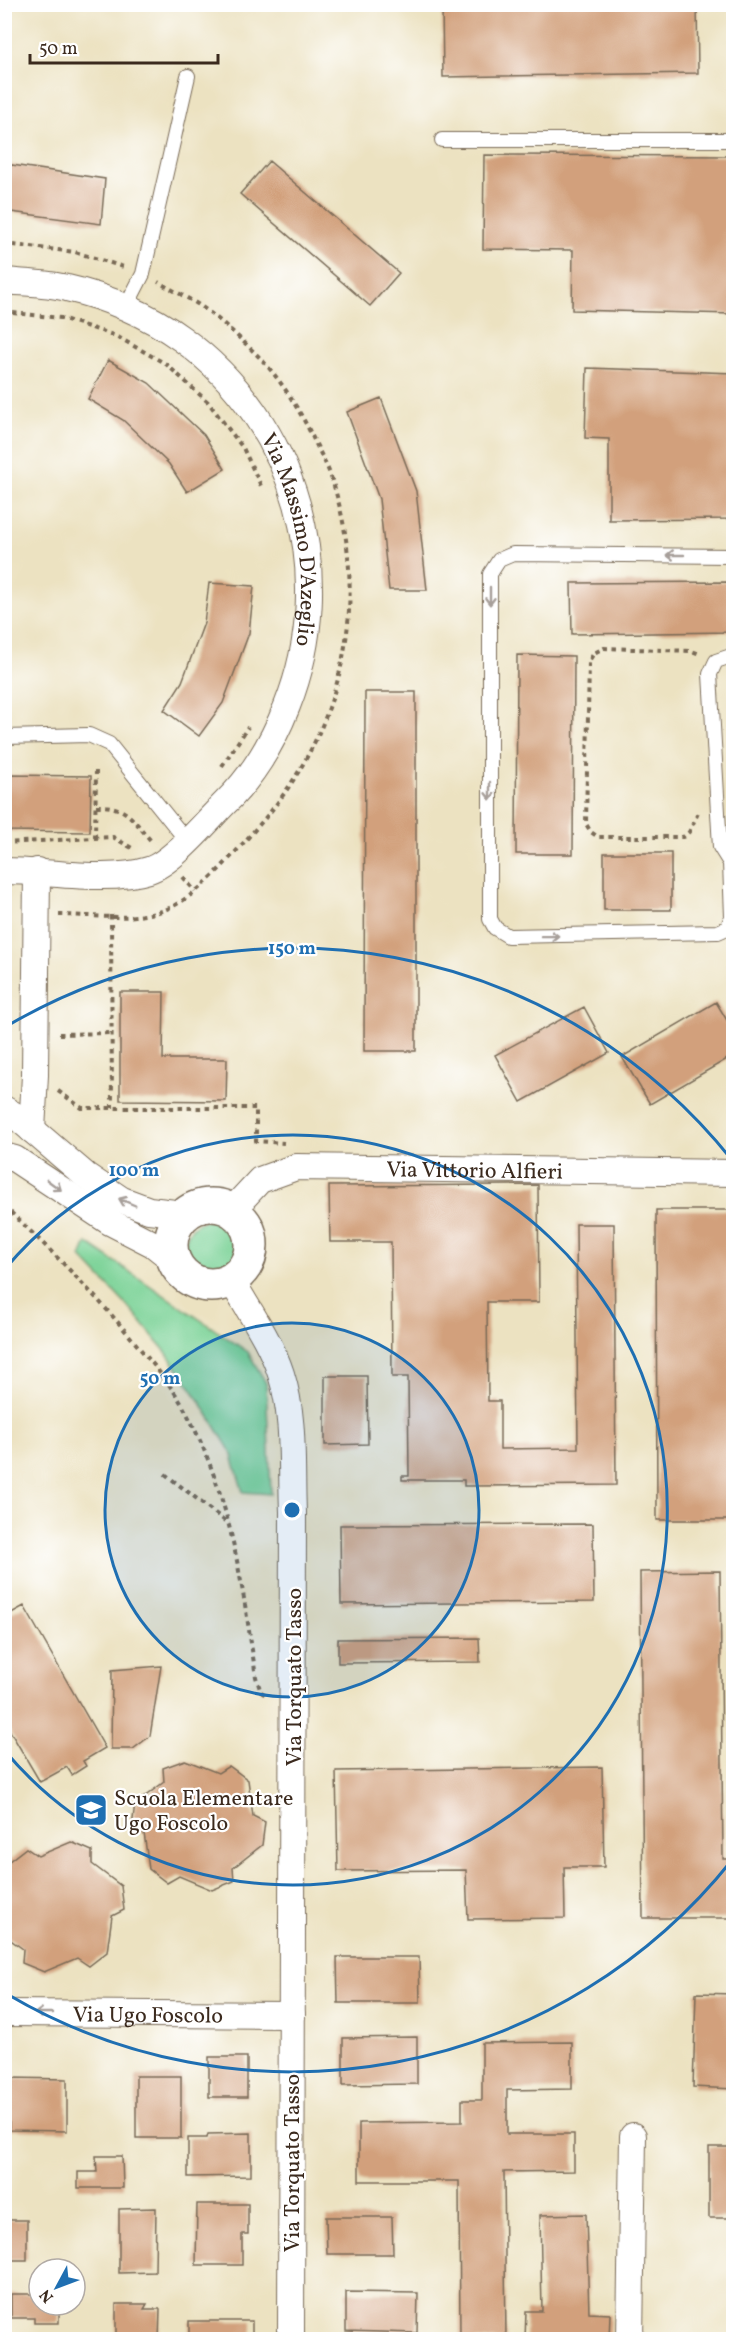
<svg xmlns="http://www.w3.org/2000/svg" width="738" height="2344" font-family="Vollkorn,serif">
	<rect width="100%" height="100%" fill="#fff"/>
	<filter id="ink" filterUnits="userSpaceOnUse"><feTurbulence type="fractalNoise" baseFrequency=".0167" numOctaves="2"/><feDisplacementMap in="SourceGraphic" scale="12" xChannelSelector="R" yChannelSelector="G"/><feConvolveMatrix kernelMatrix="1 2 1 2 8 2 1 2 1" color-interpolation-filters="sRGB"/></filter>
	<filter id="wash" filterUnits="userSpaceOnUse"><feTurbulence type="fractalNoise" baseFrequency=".008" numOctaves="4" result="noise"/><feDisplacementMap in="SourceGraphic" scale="24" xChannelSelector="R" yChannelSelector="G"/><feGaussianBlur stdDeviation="1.35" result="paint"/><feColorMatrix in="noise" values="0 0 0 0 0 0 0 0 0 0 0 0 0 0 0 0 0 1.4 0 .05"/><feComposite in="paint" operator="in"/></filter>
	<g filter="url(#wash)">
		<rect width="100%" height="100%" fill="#ece2c1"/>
		<path fill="#7dd398" stroke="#5c7e5b" stroke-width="1.5" d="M185 1246a26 26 0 1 1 52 0a26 26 0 1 1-52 0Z
			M87 1243 248 1352 266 1383 271 1494 243 1492 231 1452 200 1401 166 1352 132 1311 81 1257Z"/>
		<g id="blocks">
			<path fill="#d2a07c" d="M442 4H697L698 73 443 77Z
				M484 155 733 156 734 314 572 310 573 250 483 249Z
				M269 161 399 273 370 306 240 194Z
				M12 165 105 179 101 224 11 212 4 213V166Z
				M108 360 149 383 204 435 225 469 187 492 169 464 123 420 88 399Z
				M587 368 734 373V519L609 520V439L585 438Z
				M381 398 416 491 427 590H389L379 499 347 412Z
				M734 582V632L572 634 571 583Z
				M209 583 254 586 249 633 223 703 199 736 164 710 182 682 204 623Z
				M517 655 574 656 573 854H516Z
				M365 692H416V1051H364Z
				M4 775 91 776 90 832 4 831Z
				M604 853H671V910H604Z
				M120 992H164L163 1059H227L226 1101 120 1100Z
				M716 1002 734 1032V1055L650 1104 622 1057Z
				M584 1007 609 1053 521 1102 495 1055Z
				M538 1185 539 1302H487L488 1401H500V1449L578 1448 576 1224H614L616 1485 464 1486V1480H402V1476H409L408 1377H392L391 1242H330L329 1186Z
				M656 1210H734V1520H657Z
				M325 1376H367L368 1444 325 1445Z
				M593 1524 594 1602 341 1604 340 1525Z
				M720 1571 723 1859H734V1918H643L640 1572Z
				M24 1606 105 1748 83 1761 86 1766 72 1775 67 1767 40 1782 4 1721V1617Z
				M479 1638 480 1662 338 1663V1639Z
				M161 1666 150 1736 133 1749H111L112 1670Z
				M185 1760 218 1773 229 1766 248 1780 253 1816 265 1822 262 1845 233 1868 234 1881 212 1890 179 1876 167 1883 149 1869 144 1833 132 1827 135 1804 164 1782 163 1768Z
				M602 1767 604 1867H564L565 1918 468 1919 466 1870 338 1871 336 1771Z
				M71 1842 92 1851V1864L121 1886 124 1910 112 1916 107 1952 89 1966 77 1958 44 1972 22 1963 23 1949 4 1935V1887L8 1862 26 1848 38 1856Z
				M337 1957H419L420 2003H338Z
				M696 1993 734 1994V2089L693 2087Z
				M417 2037V2084L343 2085V2038Z
				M572 2042V2089L507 2090V2134H574V2171L504 2172 506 2340H460L459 2181H359V2123L462 2122V2100H482V2043Z
				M209 2057H247V2097H209Z
				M136 2076H181V2138H136Z
				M9 2078 67 2079V2131L9 2130Z
				M251 2133V2176L188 2177V2138H207L208 2134Z
				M709 2147H734V2218H709Z
				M96 2156H122L123 2188H78V2172H97Z
				M197 2204H248V2234H242V2265H196Z
				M156 2208 155 2272 119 2273V2209Z
				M586 2214 589 2313 610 2314 609 2340H525L526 2311H542L540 2215Z
				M326 2217H392L393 2254H327Z
				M4 2220H27V2260H4Z
				M346 2292 418 2293 417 2333 346 2331Z
				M11 2294H39V2305H59V2323H34V2318H11Z
				M116 2304H147L144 2309H160L159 2340H116Z
				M189 2321H252V2340H189Z"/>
		</g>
	</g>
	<g filter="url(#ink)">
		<use href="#blocks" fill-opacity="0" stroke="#796a57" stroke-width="1.5"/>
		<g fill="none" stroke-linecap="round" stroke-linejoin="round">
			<g stroke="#796a57" stroke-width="16">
				<path id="service" d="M442 140H734
					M126 307 143 274 188 76
					M734 556 513 554 499 560 490 574V919L495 928 508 936 718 932 727 928 732 917 730 863 720 847 710 674 716 661 734 655
					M4 737 89 735 109 744 187 841"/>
			</g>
			<g stroke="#796a57" stroke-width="28">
				<g id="minor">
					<path id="s1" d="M4 281C25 283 47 283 67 288 107 297 149 315 182 339 297 422 339 575 287 706 273 742 253 776 225 803 207 821 172 863 149 870 108 883 49 871 4 871"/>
					<path d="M4 1109 16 1116 85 1175 122 1200 149 1210 184 1214"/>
					<path d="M32 1130 35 1075 37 871"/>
					<path d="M4 1156 15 1159 110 1222 153 1244 172 1259"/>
					<path id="s2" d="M232 1210 260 1180 296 1167 734 1173"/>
					<path d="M231 1279C248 1310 270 1340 281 1374 295 1417 291 1467 293 1512L291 2340"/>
					<path id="s3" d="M4 2013 292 2015"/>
					<path d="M630 2340 633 2136"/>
				</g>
			</g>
			<g stroke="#796a57" stroke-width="36">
				<path id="tertiary" d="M171 1245a40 40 0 1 1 80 0a40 40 0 1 1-80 0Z"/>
			</g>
			<path stroke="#796a57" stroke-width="4" stroke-dasharray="4.5 4.5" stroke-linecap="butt" d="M4 244 75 252 127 268
				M4 312 61 318 116 336 166 364 208 402 243 448 262 488
				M222 766 248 727
				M96 806C127 805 133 820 152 842
				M698 813 689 832 683 837H598L591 832 586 824 589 661 594 653 604 648 692 651 700 654
				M95 838 96 771
				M4 843 113 837 132 848
				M183 877 195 891
				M59 915C93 915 136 922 167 909 202 894 235 852 260 824 344 729 372 598 331 477 327 465 320 453 314 440 301 412 279 376 256 354 241 339 223 322 205 309 191 299 174 291 158 282
				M111 915 112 1108
				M59 1034 112 1033
				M58 1091 82 1108H256V1141L284 1143
				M4 1206C53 1252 100 1299 142 1351 157 1369 174 1389 185 1410 231 1495 242 1583 256 1677L261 1692 267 1696
				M165 1474 229 1524"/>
			<use href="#service" stroke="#fff" stroke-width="14"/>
			<use href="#minor" stroke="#fff" stroke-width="26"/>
			<use href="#tertiary" stroke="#fff" stroke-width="33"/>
		</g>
		<defs><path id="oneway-shaft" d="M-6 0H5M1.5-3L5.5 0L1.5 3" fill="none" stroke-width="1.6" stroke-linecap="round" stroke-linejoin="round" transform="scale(1.5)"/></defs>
		<g stroke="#a79f9a">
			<use href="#oneway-shaft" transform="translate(675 555) rotate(-180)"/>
			<use href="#oneway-shaft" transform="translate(490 596) rotate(90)"/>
			<use href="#oneway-shaft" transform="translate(490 791) rotate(90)"/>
			<use href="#oneway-shaft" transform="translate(550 936) rotate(-1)"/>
			<use href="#oneway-shaft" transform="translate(54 1185) rotate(36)"/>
			<use href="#oneway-shaft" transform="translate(127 1202) rotate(-157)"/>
			<use href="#oneway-shaft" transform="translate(44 2013) rotate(-180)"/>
		</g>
	</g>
	<circle cx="292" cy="1510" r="187" fill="#1f6fb2" fill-opacity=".12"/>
	<g fill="none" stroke="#1f6fb2" stroke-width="3">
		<circle cx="292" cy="1510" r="187"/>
		<path d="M5 1269A375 375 0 1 1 5 1751"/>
		<path d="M732 1860A562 562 0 0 1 7 1994M7 1026A562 562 0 0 1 732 1160"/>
	</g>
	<defs>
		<g id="school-square" transform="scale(1.725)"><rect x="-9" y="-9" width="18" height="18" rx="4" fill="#1f6fb2" stroke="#fff"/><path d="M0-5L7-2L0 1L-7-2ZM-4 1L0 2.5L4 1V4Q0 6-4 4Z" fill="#fff"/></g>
	</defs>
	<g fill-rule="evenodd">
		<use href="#school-square" x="91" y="1810"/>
	</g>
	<g text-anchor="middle" stroke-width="4.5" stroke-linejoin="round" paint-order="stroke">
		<g font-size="22" fill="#3b2a1e" stroke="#fff">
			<text dy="8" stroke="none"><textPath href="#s1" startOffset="429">Via Massimo D'Azeglio</textPath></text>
			<text dy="8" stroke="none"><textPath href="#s2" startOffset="258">Via Vittorio Alfieri</textPath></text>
			<text transform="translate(293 1677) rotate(-90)" y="8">Via Torquato Tasso</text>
			<text dy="8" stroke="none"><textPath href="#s3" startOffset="144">Via Ugo Foscolo</textPath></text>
			<text transform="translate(291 2163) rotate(-90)" y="8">Via Torquato Tasso</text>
		</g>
		<g font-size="22" fill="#3b2a1e" stroke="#fff" text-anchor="start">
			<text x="114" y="1805">Scuola Elementare<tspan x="114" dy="25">Ugo Foscolo</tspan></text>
		</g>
	</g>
	<circle cx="292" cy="1510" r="9" fill="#1f6fb2" stroke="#fff" stroke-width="3"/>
	<g font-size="18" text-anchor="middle" font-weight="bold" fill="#1f6fb2" stroke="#fff" stroke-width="4.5" stroke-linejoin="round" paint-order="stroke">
		<text x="292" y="954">150 m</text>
		<text x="134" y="1176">100 m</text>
		<text x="160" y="1384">50 m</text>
	</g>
	<rect width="738" height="2344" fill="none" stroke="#fff" stroke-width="24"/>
	<g transform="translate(57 2287) rotate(229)"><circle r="28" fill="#ffffff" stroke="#b1aaa5" stroke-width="1.5"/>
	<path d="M0-4.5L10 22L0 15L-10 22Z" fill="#1f6fb2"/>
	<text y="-9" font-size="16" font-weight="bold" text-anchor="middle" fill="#3b2a1e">N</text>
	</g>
	<path d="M30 54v9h188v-9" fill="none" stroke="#3b2a1e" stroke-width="3"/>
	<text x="39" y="54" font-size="18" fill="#3b2a1e" stroke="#ffffff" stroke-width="4.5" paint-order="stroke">50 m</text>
</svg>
